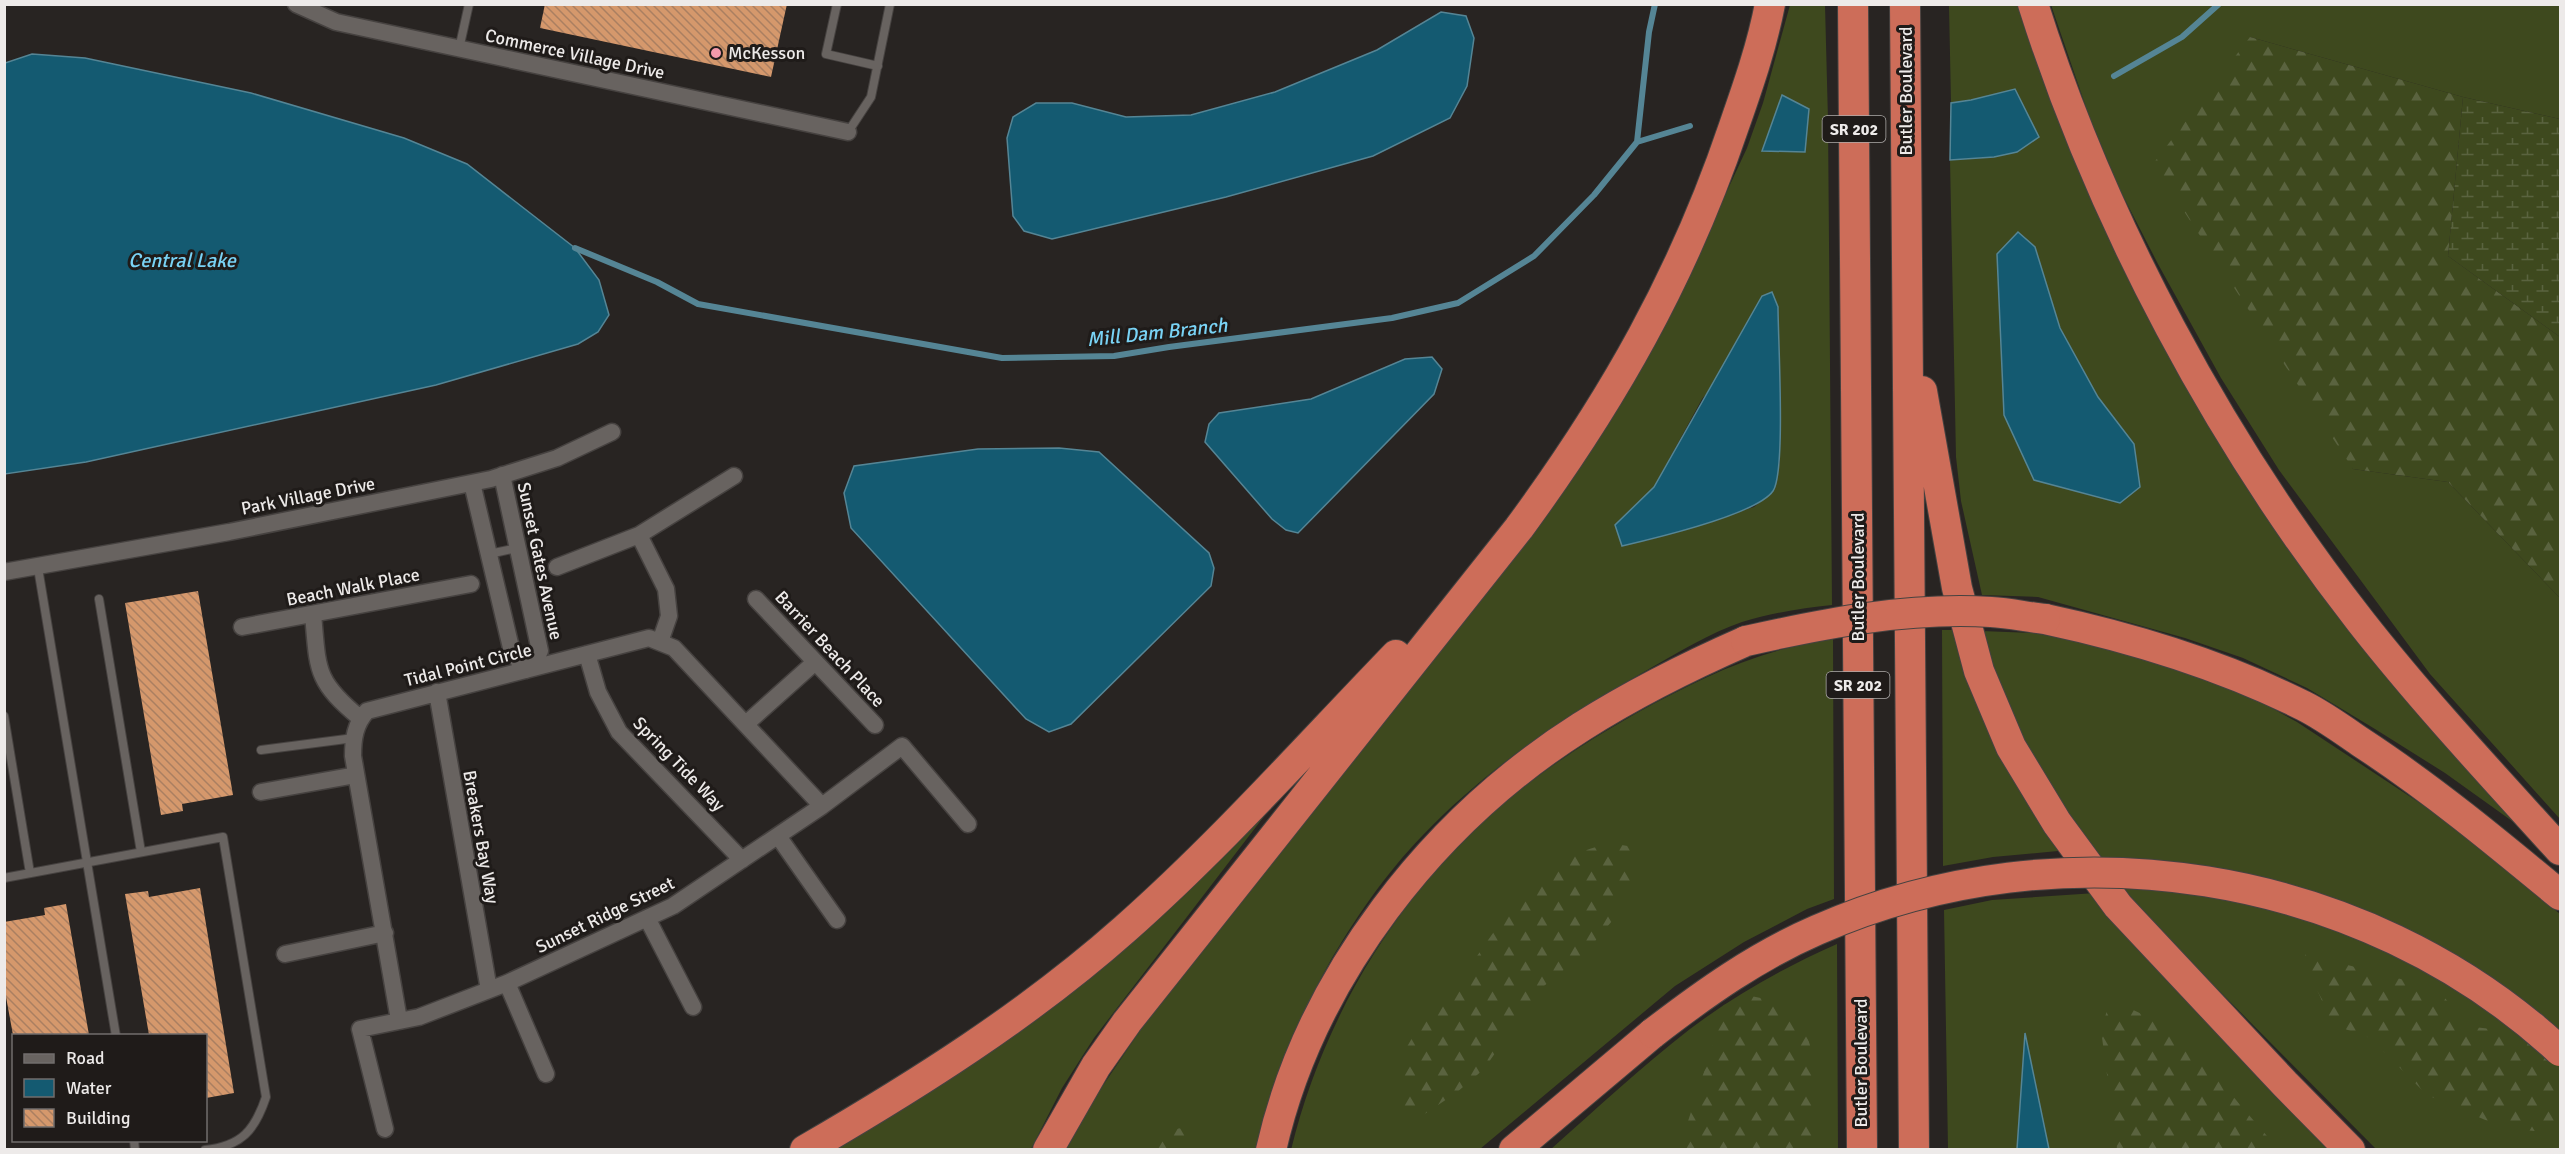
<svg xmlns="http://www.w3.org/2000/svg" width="2565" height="1154" font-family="Signika,sans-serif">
	<defs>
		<pattern id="forest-firs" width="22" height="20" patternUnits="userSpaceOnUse" patternTransform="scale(1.5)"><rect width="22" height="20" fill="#3e491e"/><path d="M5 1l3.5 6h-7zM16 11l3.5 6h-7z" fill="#5a633f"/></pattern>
		<pattern id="wetland-marsh" width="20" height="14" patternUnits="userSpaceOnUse" patternTransform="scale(1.5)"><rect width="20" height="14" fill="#3e491e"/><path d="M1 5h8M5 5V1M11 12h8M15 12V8" fill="none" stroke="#5a633f"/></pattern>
		<pattern id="building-back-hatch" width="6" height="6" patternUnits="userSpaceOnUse" patternTransform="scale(1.5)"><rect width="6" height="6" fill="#d5986c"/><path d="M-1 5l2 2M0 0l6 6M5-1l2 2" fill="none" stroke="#aa7f61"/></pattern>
	</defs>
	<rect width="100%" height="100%" fill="#282422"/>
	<path fill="#3e491e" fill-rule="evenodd" d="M1790 5H1825L1828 120 1832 605C1802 608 1771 613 1742 622 1710 633 1679 652 1649 669 1567 715 1488 767 1423 835 1386 873 1353 921 1327 967 1296 1022 1278 1090 1257 1149L1066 1150 1098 1093 1143 1026 1695 260 1747 148 1763 103ZM1778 307 1780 461 1773 491 1754 507 1649 540 1622 545 1615 525 1654 487 1702 399Z
		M1949 5H2026L2157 325 2519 826 2445 773 2375 729 2307 688 2243 658 2185 638 2038 597 1982 595 1961 501 1956 457 1950 160 1994 157 1971 100 1951 103ZM2035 247 2060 328 2098 397 2134 444 2120 503 2035 480Z
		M2051 5H2560V119L2463 97 2250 37 2353 469 2448 482 2560 598V819L2430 674 2279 470 2221 378 2158 264 2119 188 2089 116Z
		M1942 630H1958L2041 821 2058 851 1993 857 1943 866Z
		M1981 631 2033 633 2079 641 2173 667 2250 696 2297 722 2444 819 2560 914V1149H2376L2152 923 2082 844 2022 739 1993 673Z
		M1833 639 1834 899 1807 909 1744 942 1675 986 1480 1149 1291 1150C1326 1006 1411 873 1529 783 1563 757 1598 735 1635 714 1700 678 1760 649 1833 639Z
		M1275 802 1094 1038 1062 1088 1031 1149 819 1150Z
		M2096 893 2340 1149H2049L2025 1036 2017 1149H1948L1944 910 1992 900Z
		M1837 944 1838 1149 1550 1150C1596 1109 1641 1067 1690 1029 1735 995 1785 967 1837 944Z"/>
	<path fill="url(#forest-firs)" d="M2250 37 2463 97 2448 256 2560 337V598L2448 482 2353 469 2153 164Z
		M1609 843 1634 847 1632 884 1612 921 1586 952 1539 990 1484 1069 1456 1093 1420 1117H1407C1402 1101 1398 1084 1401 1067 1404 1037 1433 1015 1451 992 1483 952 1504 908 1544 874 1566 855 1583 851 1609 843Z
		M2306 954 2412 982 2441 993 2459 1016 2474 1027 2517 1032 2560 1068V1125L2535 1131 2504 1128 2427 1095 2370 1038 2345 1029 2329 1017 2319 994 2301 963Z
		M1751 996 1775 1001 1806 1031 1814 1060 1813 1149H1679L1712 1047 1715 1016 1724 1005Z
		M2110 1001C2181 1021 2231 1098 2279 1149H2117L2101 1030Z
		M1187 1127V1149H1144C1154 1134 1169 1130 1187 1127Z"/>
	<path fill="url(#wetland-marsh)" d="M2463 97 2560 119V337L2448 256Z"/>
	<path fill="#145a71" stroke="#558595" stroke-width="1.5" d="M1441 12 1466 16 1474 38 1467 86 1450 118 1373 156 1226 197 1052 239 1024 231 1013 216 1007 138 1013 117 1036 103H1072L1126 117 1191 115 1275 92 1377 50Z
		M32 54 85 58 251 93 404 138 467 164 575 248 599 280 609 315 598 332 578 344 436 385 86 462 5 474V63Z
		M2015 89 2039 137 2017 152 1994 157 1950 160 1951 103 1971 100Z
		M1782 95 1809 109 1805 152 1762 151Z
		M2018 232 2035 247 2060 328 2098 397 2134 444 2140 487 2120 503 2034 480 2004 415 1997 254Z
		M1772 292 1778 307C1778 339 1786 472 1773 491 1757 514 1652 539 1622 546L1615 525 1654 487 1762 296Z
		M1432 357 1442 369 1434 394 1298 533 1286 530 1272 519 1205 442 1209 424 1219 413 1311 399 1405 359Z
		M1059 448 1099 452 1209 553 1214 568 1211 586 1071 724 1049 732 1026 719 851 528 844 493 854 466 978 449Z
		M2025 1033 2049 1149H2017Z"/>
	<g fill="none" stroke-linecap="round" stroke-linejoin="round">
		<path stroke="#558595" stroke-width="6" d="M2114 76 2182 37 2219 4
			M1637 142 1649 32 1655 4
			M575 248 657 282 698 304 1002 358 1114 356 1169 347 1392 318 1458 303 1534 256 1594 195 1637 142 1690 126"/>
	</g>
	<path fill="url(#building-back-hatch)" d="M545 4H787L771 77 540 28Z
		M198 591 233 795 182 804 183 811 161 815 125 603Z
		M200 888 234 1093 206 1098V1035H149L125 894 148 891 149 897Z
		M66 904 89 1035H13L4 986V922L45 915 44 908Z"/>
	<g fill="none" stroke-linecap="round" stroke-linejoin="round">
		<g stroke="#464240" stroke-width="10">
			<path id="lane" d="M837 4 826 54 878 66
				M459 49 469 4
				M848 132 871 97 890 4
				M489 554 517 548
				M38 568 116 1036
				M99 599 141 852
				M4 716 30 873
				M261 750 354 738
				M4 878 223 837 266 1097C255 1130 242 1146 205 1150
				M134 1140 135 1150"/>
		</g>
		<g stroke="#464240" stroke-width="19">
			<path id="street" d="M296 4 336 22 848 132
				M502 475 540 651 526 670
				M472 483 512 652 526 670
				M639 535 666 589 669 616 660 642
				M557 567 639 535 734 476
				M4 572 229 532 491 479 557 458 612 432
				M756 599 875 725
				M313 614C318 670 315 681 360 718
				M242 627 471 584
				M587 654 598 692 619 732 742 860
				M437 692 489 990
				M747 723 814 663
				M261 792 356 775
				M778 836 837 920
				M647 918 693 1007
				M285 954 385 933
				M507 983 546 1074
				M399 1020 353 756C353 739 355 724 367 711L649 638 674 648 822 806
				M385 1129 360 1029 419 1017 507 983 673 906 822 806 902 746 968 824"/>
		</g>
		<g stroke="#464240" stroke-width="32">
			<path id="highway" d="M1853 4 1862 1150
				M1905 4 1914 1150
				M2033 4C2102 222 2220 442 2361 622 2423 701 2492 775 2560 850
				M1922 391 1957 588 1979 671 2011 747 2057 823 2118 906 2285 1084 2350 1150
				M2045 619C2134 638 2222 665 2304 706 2324 716 2343 730 2362 743 2432 789 2496 842 2560 895
				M805 1150C917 1085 1028 1015 1125 929 1221 844 1307 747 1396 655
				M1048 1150 1096 1066 1127 1022 1519 528C1613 400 1683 277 1734 126 1748 86 1762 46 1770 4
				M1271 1150C1310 977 1433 821 1581 727 1633 694 1689 666 1746 641
				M1514 1150 1653 1033"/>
		</g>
		<use href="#lane" stroke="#686360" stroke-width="8"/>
		<use href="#street" stroke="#686360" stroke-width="16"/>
		<use href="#highway" stroke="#cd6d59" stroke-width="30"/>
		<g stroke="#464240" stroke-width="32" stroke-linecap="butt">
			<path id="highway-bridge" d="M1746 641C1826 623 1908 607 1991 612 2009 613 2027 617 2045 619
				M1653 1033C1705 993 1757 956 1817 930 2062 822 2363 868 2560 1051"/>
		</g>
		<use href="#highway-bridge" stroke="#cd6d59" stroke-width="30"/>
	</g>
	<circle fill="#f39aaa" stroke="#1f1b19" stroke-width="2" cx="716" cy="53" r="6"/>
	<g text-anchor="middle" stroke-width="6" stroke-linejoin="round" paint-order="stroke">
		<g fill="#1f1b19" stroke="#afacab" stroke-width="1.5">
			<rect x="1822.5" y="116" width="63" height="26" rx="4.5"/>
			<rect x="1826.5" y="672" width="63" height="26" rx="4.5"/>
		</g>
		<g font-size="16" font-weight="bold" fill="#edeae9">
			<text x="1854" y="135">SR 202</text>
			<text x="1858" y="691">SR 202</text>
		</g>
		<g font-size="18" fill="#edeae9" stroke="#1f1b19" text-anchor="start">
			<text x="728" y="59">McKesson</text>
		</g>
		<g font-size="18" fill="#edeae9" stroke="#1f1b19">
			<text transform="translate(575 54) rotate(12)" y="6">Commerce Village Drive</text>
			<text transform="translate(1906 91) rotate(-90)" y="6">Butler Boulevard</text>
			<text transform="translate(308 496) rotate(-11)" y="6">Park Village Drive</text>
			<text transform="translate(540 561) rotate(78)" y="6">Sunset Gates Avenue</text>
			<text transform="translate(1858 577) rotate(-90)" y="6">Butler Boulevard</text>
			<text transform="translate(353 587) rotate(-11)" y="6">Beach Walk Place</text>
			<text transform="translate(830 649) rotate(47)" y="6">Barrier Beach Place</text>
			<text transform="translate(468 665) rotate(-14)" y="6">Tidal Point Circle</text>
			<text transform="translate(679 764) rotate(46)" y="6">Spring Tide Way</text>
			<text transform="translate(481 837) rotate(80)" y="6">Breakers Bay Way</text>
			<text transform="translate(605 915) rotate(-26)" y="6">Sunset Ridge Street</text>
			<text transform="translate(1861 1063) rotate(-90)" y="6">Butler Boulevard</text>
		</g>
		<g font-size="20" font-style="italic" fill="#79d3f5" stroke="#1f1b19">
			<text x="182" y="267">Central Lake</text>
			<text transform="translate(1157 332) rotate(-6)" y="7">Mill Dam Branch</text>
		</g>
	</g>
	<rect width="2565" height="1154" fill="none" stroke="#edeae9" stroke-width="12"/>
	<rect x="12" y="1034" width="195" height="108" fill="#1f1b19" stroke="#716e6c" stroke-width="1.5"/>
	<rect x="24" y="1054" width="30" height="9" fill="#686360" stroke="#716e6c" stroke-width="1.5"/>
	<text x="66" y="1064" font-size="18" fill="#edeae9">Road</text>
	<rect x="24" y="1079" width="30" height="18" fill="#145a71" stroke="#716e6c" stroke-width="1.5"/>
	<text x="66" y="1094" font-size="18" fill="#edeae9">Water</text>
	<rect x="24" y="1109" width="30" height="18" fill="url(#building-back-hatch)" stroke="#716e6c" stroke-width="1.5"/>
	<text x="66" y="1124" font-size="18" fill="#edeae9">Building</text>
</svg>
